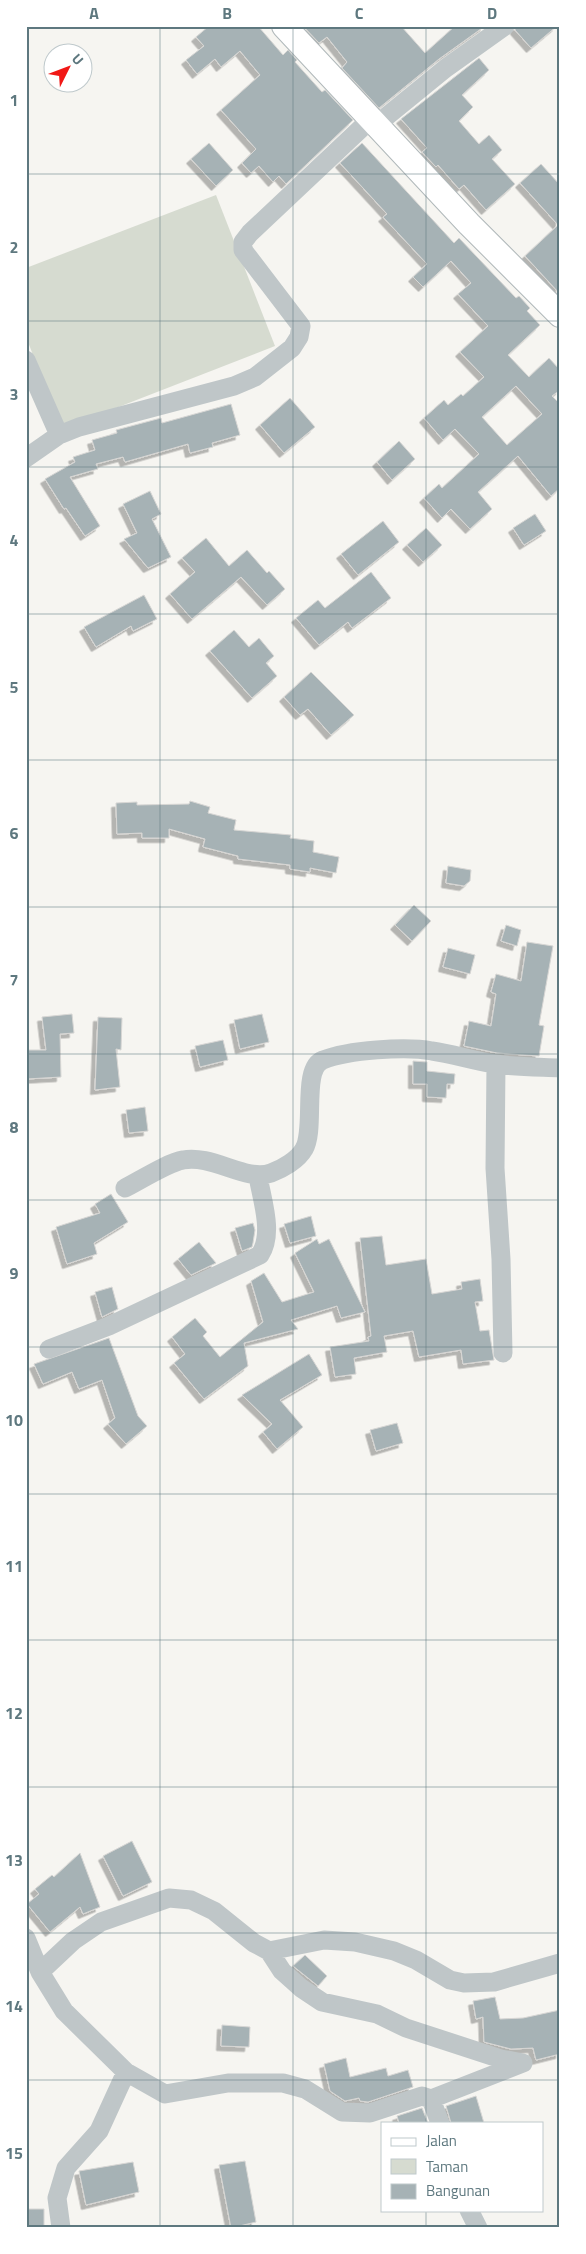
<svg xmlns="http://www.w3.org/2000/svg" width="586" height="2254" font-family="'Titillium Web',sans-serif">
	<defs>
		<filter id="shadow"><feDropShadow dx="-4.5" dy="4.5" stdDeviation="0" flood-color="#0004"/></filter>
	</defs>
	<rect width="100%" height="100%" fill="#f6f5f1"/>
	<path fill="#d6dbd0" d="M216 195 275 346 62 429 26 337V268Z"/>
	<path fill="#a6b2b5" stroke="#d7d6d4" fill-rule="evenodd" filter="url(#shadow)" d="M209 26H258L283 55 288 50 297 60 295 62 322 92 325 90 353 120 286 184 279 176 273 182 259 166 251 173 242 163 256 149 221 110 260 75 240 51 221 67 215 59 197 74 186 60 204 46 196 37Z
		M303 26H401L425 53 455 26H485L439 59 379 108 342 68 347 62 327 37 319 43Z
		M516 26H557L531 48 515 30Z
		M479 58 489 70 462 95 473 107 459 121 479 144 489 135 502 150 492 159 515 184 486 210 464 185 459 189 438 165 436 167 422 152 427 148 401 119Z
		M209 143 233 170 216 186 191 159Z
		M362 143 454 243 459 238 516 298 519 296 530 308 527 311 540 325 508 355 529 377 549 358 560 370V390L552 396 560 404V488L551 496 518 456 478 492 492 509 470 529 451 509 442 518 424 498 439 484 442 488 479 454 455 429 443 440 424 418 444 400 448 405 461 394 463 396 484 377 460 352 488 326 458 294 471 283 451 261 423 287 413 277 427 264 383 217 387 214 340 163ZM516 386 542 414 507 445 482 417Z
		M541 164 560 185V294L525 256 558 225 520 183Z
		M290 398 315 427 284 453 260 425Z
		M231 404 240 435 212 443 213 447 190 453 188 444 125 462 123 457 96 464 98 469 70 477 100 526 85 536 66 508 64 509 45 479 75 462 73 457 95 450 92 440 117 433 116 430 161 418 162 423Z
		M399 441 415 459 392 480 377 462Z
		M150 491 161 514 152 519 171 557 148 568 124 539 137 533 123 504Z
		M535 514 546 531 524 545 513 528Z
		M383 521 399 542 358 575 341 554Z
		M426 528 442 545 423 562 407 545Z
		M206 538 229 566 247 550 267 573 269 571 285 589 267 605 241 577 192 619 170 594 195 572 182 558Z
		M371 572 391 598 352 628 348 622 319 645 296 618 318 600 325 608Z
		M144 595 157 619 133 631 131 626 96 647 84 627Z
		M234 630 249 647 259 638 274 656 266 663 277 676 252 698 210 651Z
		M311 672 354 715 331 735 308 709 300 715 284 697Z
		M190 801 210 807 208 813 236 820 234 830 291 835 290 838 314 841 313 852 339 857 336 873 310 868V872L290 869V865L238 859V856L203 847 205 839 169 829V838H142V833L117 834 116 803 137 802V805L189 804Z
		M448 866 471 870 470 881 464 886 446 883Z
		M414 905 431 921 412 941 395 925Z
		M506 925 521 930 517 946 501 941Z
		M527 942 553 946 539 1025 544 1026 539 1056 497 1053 464 1046 469 1021 491 1026 496 994 491 992 496 974 521 981Z
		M448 948 475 955 470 974 443 967Z
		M72 1014 74 1033 60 1034 61 1077 26 1079V1050H46L42 1017Z
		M262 1014 269 1042 240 1049 234 1020Z
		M98 1017 122 1018 121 1050 116 1049 120 1087 95 1090Z
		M223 1040 228 1060 200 1067 195 1046Z
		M413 1061 427 1062V1071L455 1074 454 1084H447L446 1098 427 1097V1084H413Z
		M145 1107 148 1131 129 1133 126 1110Z
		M111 1194 128 1222 94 1243 97 1254 67 1264 56 1227 100 1213 95 1204Z
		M311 1216 316 1236 290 1243 284 1224Z
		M253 1223 255 1230 253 1243 252 1247 242 1251 235 1228Z
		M382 1236 386 1265 426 1259 432 1294 462 1289 461 1282 480 1279 483 1301 475 1302 480 1331 489 1330 494 1360 463 1364 461 1350 419 1357 413 1331 384 1336 387 1352 354 1358 356 1374 335 1377 330 1347 369 1341 368 1337 371 1336 360 1238Z
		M317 1239 319 1244 329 1239 365 1312 341 1318 337 1306 291 1320 298 1329 244 1343 248 1366 204 1399 174 1363 185 1354 172 1337 195 1318 207 1332 203 1336 220 1357 263 1322 251 1281 264 1273 282 1302 314 1292 295 1253Z
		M199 1242 216 1263 191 1275 178 1259Z
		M112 1287 118 1309 102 1317 95 1292Z
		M109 1338 138 1416 147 1426 126 1444 108 1424 115 1418 102 1380 79 1389 72 1372 43 1384 34 1364Z
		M309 1354 322 1375 280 1400 303 1427 277 1449 263 1432 272 1424 242 1395Z
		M397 1423 403 1443 376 1451 370 1430Z
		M132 1841 152 1882 123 1896 103 1856Z
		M80 1853 100 1907 83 1914 80 1907 50 1932 27 1904 39 1894 35 1889 52 1875 54 1877Z
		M305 1955 327 1976 318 1986 293 1966Z
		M495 1997 500 2019 523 2018 560 2010V2054L536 2060 533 2048 511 2049 484 2042 483 2017 476 2019 473 2001Z
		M222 2025 250 2027 249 2047 221 2046Z
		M346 2058 350 2077 386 2068 388 2076 408 2070 413 2087 368 2102 360 2101 359 2098 345 2101 330 2091 324 2064Z
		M476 2096 484 2123H451L446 2106Z
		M422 2108 428 2123H399L397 2116Z
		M245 2161 256 2222 231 2228 219 2165Z
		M133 2162 139 2192 86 2205 79 2171Z
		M26 2209H44V2228H26Z"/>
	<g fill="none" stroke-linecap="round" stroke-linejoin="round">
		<g stroke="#b0b8ba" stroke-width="26">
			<path id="major" d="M284 26 469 224 560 315"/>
		</g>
		<path stroke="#bfc6c8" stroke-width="19" d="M376 125 446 68 505 26
			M26 360 59 435
			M26 458 59 435 79 427 234 386 255 377 292 348 299 337 301 326 243 250V242L250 233 371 119
			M496 1064 495 1168 501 1259 503 1353
			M125 1188C139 1181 169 1162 183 1160 212 1154 246 1182 271 1173 282 1169 298 1160 304 1149 316 1129 301 1068 323 1060 348 1050 406 1046 432 1051 453 1054 474 1061 495 1064 516 1067 538 1067 560 1068
			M49 1349 109 1326 260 1255C274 1233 262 1201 258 1176
			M26 1938 40 1972 64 2011 126 2072 165 2094 228 2083H283L305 2089 342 2112 370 2113 422 2096 431 2099 440 2123
			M269 1951 282 1971 301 1988 322 2002 377 2014 406 2028 501 2059 523 2063 431 2099
			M40 1972 73 1941 101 1922 169 1898 191 1900 214 1911 254 1943 269 1951 324 1940 355 1942 394 1951 416 1960 450 1980 464 1983 494 1982 560 1963
			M469 2210 478 2228
			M61 2228 57 2198 66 2168 99 2131 126 2072"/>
		<use href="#major" stroke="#fff" stroke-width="24"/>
	</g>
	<path fill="none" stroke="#5e787f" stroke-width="1" stroke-opacity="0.55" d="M160 26V2228M293 26V2228M426 26V2123M26 174H560M26 321H560M26 467H560M26 614H560M26 760H560M26 907H560M26 1054H560M26 1200H560M26 1347H560M26 1494H560M26 1640H560M26 1787H560M26 1933H560M26 2080H560M426 2210V2228"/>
	<rect width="586" height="2254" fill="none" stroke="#ffffff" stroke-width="55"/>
	<rect x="381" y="2122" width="162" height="90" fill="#ffffff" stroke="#bfc9cc"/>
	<rect x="391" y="2138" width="25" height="8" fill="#ffffff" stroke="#bfc9cc"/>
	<text x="426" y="2146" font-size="15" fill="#5e787f">Jalan</text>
	<rect x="391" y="2159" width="25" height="15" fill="#d6dbd0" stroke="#bfc9cc"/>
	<text x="426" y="2172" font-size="15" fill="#5e787f">Taman</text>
	<rect x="391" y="2184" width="25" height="15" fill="#a6b2b5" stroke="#bfc9cc"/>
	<text x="426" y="2196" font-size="15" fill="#5e787f">Bangunan</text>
	<g transform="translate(68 68) rotate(48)"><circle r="24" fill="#ffffff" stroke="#bfc9cc"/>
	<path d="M0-4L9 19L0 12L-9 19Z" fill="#f11816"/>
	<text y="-8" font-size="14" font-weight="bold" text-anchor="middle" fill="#5e787f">U</text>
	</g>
	<rect x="28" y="28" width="530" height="2198" fill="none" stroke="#5e787f" stroke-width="2"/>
	<g font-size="16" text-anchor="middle" font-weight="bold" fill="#5e787f">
		<text x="94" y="19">A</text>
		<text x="227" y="19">B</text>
		<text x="359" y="19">C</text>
		<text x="492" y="19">D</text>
		<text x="14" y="106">1</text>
		<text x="14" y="253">2</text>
		<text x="14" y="400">3</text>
		<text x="14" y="546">4</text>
		<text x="14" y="693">5</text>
		<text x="14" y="839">6</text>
		<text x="14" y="986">7</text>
		<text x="14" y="1133">8</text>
		<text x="14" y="1279">9</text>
		<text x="14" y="1426">10</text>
		<text x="14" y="1572">11</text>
		<text x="14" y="1719">12</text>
		<text x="14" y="1866">13</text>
		<text x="14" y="2012">14</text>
		<text x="14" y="2159">15</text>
	</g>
</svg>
